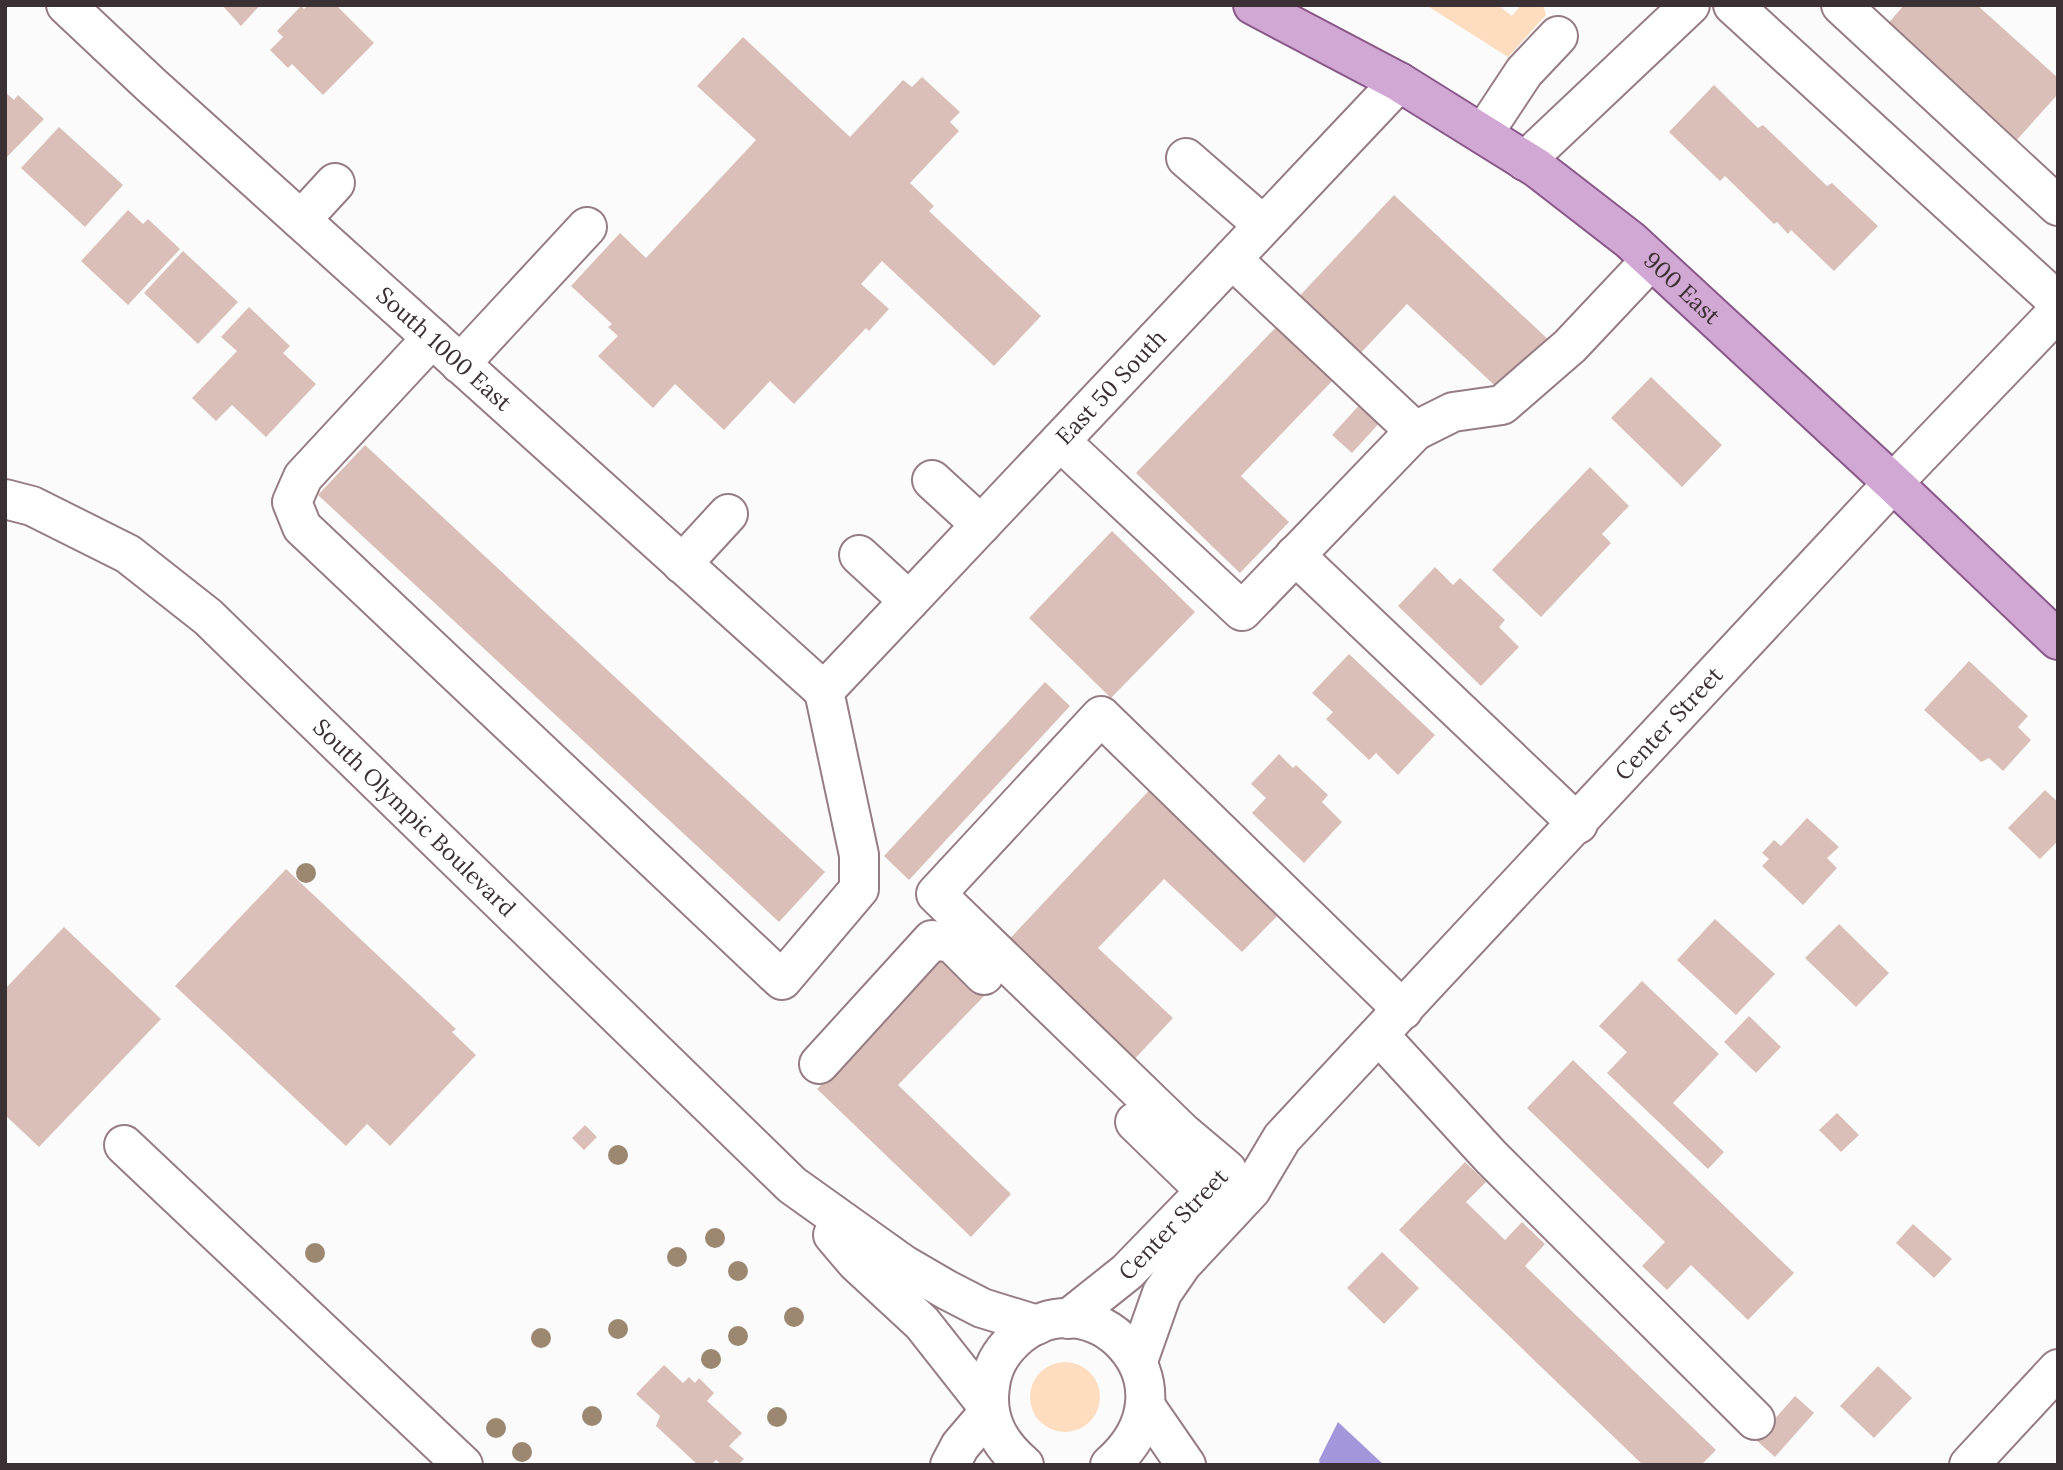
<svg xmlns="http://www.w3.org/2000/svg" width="2063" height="1470" font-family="Lora,serif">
	<rect width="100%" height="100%" fill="#fbfbfb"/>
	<path fill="#fddcbf" d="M1426 5H1498L1512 16 1521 5H1543L1546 15 1508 57Z
		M1030 1397a35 35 0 1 1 70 0a35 35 0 1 1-70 0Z"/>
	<path fill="#a396da" d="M1338 1422 1384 1465H1320L1319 1460Z"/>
	<path fill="#dabfb9" d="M222 5H260L241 26Z
		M308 5H336L374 43 323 95 292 64 288 68 270 50 283 37 277 31 301 6 304 9Z
		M1904 5H1977L2058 78V94L2015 142 1886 26Z
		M743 37 850 137 903 80 912 87 922 77 960 112 950 122 959 131 910 183 934 206 929 211 1041 316 994 366 882 261 861 284 889 309 869 331 866 328 794 404 770 381 724 430 675 384 653 408 598 356 618 336 608 327 612 324 571 286 620 233 646 258 756 140 697 86Z
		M1714 85 1758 128 1763 125 1827 186 1832 183 1878 226 1834 271 1791 230 1788 234 1777 222 1774 224 1725 176 1720 181 1669 132Z
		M5 92 14 100 18 95 44 119 5 159Z
		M59 127 123 185 85 227 21 168Z
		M1394 195 1553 344 1505 395 1407 304 1354 360 1293 303Z
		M128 210 143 224 148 219 180 249 128 305 81 261Z
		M183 251 238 302 198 344 144 293Z
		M249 307 290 346 283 353 316 384 266 437 232 405 216 421 192 398 237 351 221 337Z
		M1281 322 1337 376 1241 476 1289 522 1240 573 1136 473Z
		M1651 377 1722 445 1682 487 1611 418Z
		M1362 402 1382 420 1352 453 1332 435Z
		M365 445 825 872 779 922 318 495Z
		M1590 467 1629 506 1602 534 1611 543 1541 617 1492 570Z
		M1112 531 1195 612 1111 698 1029 618Z
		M1435 567 1453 585 1460 578 1505 620 1499 627 1519 647 1481 686 1398 606Z
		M1349 654 1435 735 1398 775 1376 753 1369 760 1326 719 1333 712 1312 693Z
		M1969 661 2028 716 2018 727 2031 740 2003 771 1989 758 1981 762 1924 710Z
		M1045 682 1070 706 909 880 884 856Z
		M1279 754 1293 768 1296 765 1328 795 1322 802 1342 822 1304 863 1252 813 1266 798 1251 784Z
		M1158 781 1288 905 1242 952 1164 879 1098 948 1173 1018 1128 1066 1002 947Z
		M2045 790 2058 802V841L2040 859 2008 828Z
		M1807 818 1839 847 1827 858 1837 868 1803 905 1762 866 1769 859 1762 853 1774 840 1781 846Z
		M286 869 456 1029 452 1032 476 1055 390 1146 367 1124 346 1146 175 986Z
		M1715 919 1775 974 1736 1015 1677 960Z
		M1839 924 1889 973 1856 1007 1805 958Z
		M64 927 161 1019 39 1147 5 1115V989Z
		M948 953 988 992 898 1085 1011 1194 971 1237 817 1089Z
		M1642 981 1719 1054 1673 1103 1724 1152 1708 1169 1607 1073 1627 1052 1599 1026Z
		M1749 1016 1781 1047 1756 1073 1724 1042Z
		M1573 1060 1794 1273 1748 1320 1691 1265 1667 1290 1642 1266 1665 1242 1527 1108Z
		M1837 1113 1859 1135 1841 1152 1819 1130Z
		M585 1125 597 1137 584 1150 572 1138Z
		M1465 1162 1486 1182 1466 1202 1505 1240 1522 1222 1545 1244 1525 1266 1716 1450 1701 1465H1643L1399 1230Z
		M1913 1224 1952 1259 1934 1278 1896 1243Z
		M1382 1252 1419 1288 1384 1324 1347 1288Z
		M664 1365 683 1383 689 1377 695 1383 699 1378 714 1393 707 1401 742 1433 729 1446 744 1459 738 1465H722L716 1460 711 1465H698L656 1426 660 1416 636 1394Z
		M1878 1366 1912 1398 1874 1438 1840 1406Z
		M1795 1396 1814 1413 1775 1457 1756 1440Z"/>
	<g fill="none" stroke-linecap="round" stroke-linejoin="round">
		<g stroke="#967d84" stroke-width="42">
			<g id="minor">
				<path id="s1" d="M66 5 151 85 824 691"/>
				<path d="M1733 5 2058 302"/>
				<path d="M1841 5 2058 206"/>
				<path d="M1483 134 1524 72 1558 36"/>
				<path d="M1186 158 1263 225"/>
				<path d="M1525 161 1690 5"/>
				<path d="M301 220 335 183"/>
				<path d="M432 338 303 477 292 502 302 527 782 980 859 889V855L824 691"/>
				<path d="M460 364 587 227"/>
				<path d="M1415 431 1453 412 1502 405 1570 346 1651 260"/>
				<path d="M1060 441 1242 611 1415 431 1232 259"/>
				<path d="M932 480 981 525"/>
				<path id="s2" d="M5 499 32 506 128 554 208 617 792 1185 904 1265 947 1290 982 1308 1037 1325"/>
				<path d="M859 555 909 601"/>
				<path d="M1295 555 1578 824"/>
				<path d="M682 564 728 514"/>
				<path id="s3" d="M824 691 1399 82"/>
				<path d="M1379 1035 1491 1157 1755 1420"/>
				<path d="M819 1064 932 940 952 943 984 975"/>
				<path d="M1135 1122 1206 1191"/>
				<path d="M124 1145 463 1465"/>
				<path d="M1227 1170 1182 1132 936 894 1101 716 1403 1010"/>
				<path d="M833 1235 856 1262 922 1323 989 1408"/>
				<path id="s4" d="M1068 1319 1127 1272 1223 1173"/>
				<path id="s5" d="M1138 1361 1162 1293 1182 1264 1251 1190 1282 1138 1893 483 2058 311"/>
				<path d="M1146 1407 1186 1465"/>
				<path d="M950 1465 960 1446 989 1412"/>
				<path d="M1024 1465C999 1444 985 1419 990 1386 992 1368 1001 1352 1014 1340 1089 1270 1204 1383 1110 1465"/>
				<path d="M1969 1465 2058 1369"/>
			</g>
		</g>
		<g stroke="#895788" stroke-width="42">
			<g id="major">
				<path id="s6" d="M1253 5 1399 82 1537 168 1630 240 1893 483 2058 640"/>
			</g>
		</g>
		<use href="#minor" stroke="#fff" stroke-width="38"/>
		<use href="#major" stroke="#d1a7d3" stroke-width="38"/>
	</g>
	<g fill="#9c8871">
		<circle cx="306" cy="873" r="10"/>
		<circle cx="618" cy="1155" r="10"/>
		<circle cx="715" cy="1238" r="10"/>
		<circle cx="315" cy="1253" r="10"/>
		<circle cx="677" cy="1257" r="10"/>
		<circle cx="738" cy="1271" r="10"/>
		<circle cx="794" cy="1317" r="10"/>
		<circle cx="618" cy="1329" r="10"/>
		<circle cx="738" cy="1336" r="10"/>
		<circle cx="541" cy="1338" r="10"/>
		<circle cx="711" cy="1359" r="10"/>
		<circle cx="592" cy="1416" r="10"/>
		<circle cx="777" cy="1417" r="10"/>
		<circle cx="496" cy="1428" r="10"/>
		<circle cx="522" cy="1452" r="10"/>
	</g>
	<g text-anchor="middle" stroke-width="6" stroke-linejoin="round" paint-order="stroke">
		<g font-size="23" fill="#3b3033" stroke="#fff">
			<text dy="8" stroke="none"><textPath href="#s6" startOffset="516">900 East</textPath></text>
			<text dy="8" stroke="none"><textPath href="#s1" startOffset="511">South 1000 East</textPath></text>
			<text dy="8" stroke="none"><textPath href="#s3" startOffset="418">East 50 South</textPath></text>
			<text dy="8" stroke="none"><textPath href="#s5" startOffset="836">Center Street</textPath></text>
			<text dy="8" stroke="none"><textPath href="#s2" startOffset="525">South Olympic Boulevard</textPath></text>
			<text dy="8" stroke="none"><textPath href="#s4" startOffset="142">Center Street</textPath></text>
		</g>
	</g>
	<rect width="2063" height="1470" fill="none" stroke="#3b3033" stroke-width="14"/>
</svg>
